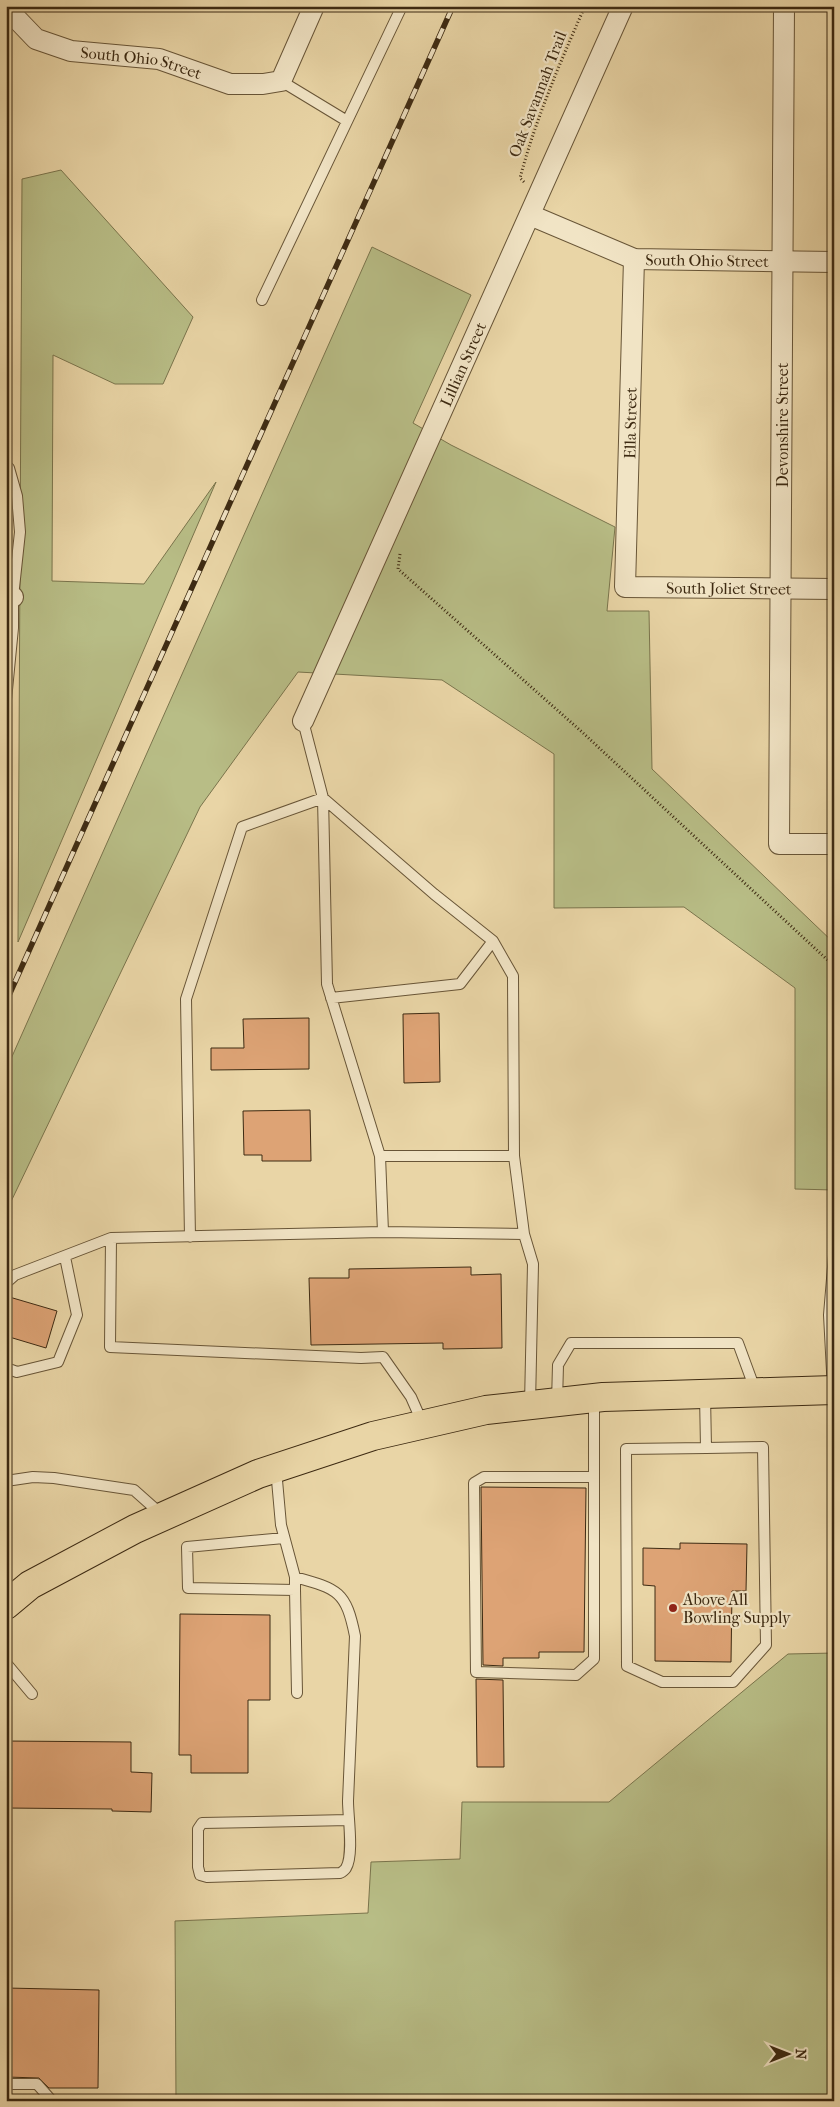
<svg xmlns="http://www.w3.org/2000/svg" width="840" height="2107" font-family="'IM FELL French Canon',serif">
	<rect width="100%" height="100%" fill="#e9d5a6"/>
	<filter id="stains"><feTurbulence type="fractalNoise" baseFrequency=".004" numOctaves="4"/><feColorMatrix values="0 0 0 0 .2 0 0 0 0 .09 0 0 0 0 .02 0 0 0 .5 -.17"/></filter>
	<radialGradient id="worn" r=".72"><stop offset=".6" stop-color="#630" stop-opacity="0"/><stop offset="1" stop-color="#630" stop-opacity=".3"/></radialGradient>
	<path fill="#b8bd86" stroke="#7a744c" d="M61 170 193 317 163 384H115L53 355 52 581 144 584 216 482 18 942 22 179Z
		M372 247 471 295 413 423 451 445 615 527 607 611H649L652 769 834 943V1190L795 1189V988L684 907 554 908V754L442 680 298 672 200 807 6 1212V1070Z
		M834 1653V2101H176L175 1921 368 1913 371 1862 460 1859 462 1802H609L788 1654Z"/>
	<path fill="#dda375" stroke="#3d2a12" d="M439 1013 440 1082 404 1083 403 1014Z
		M309 1018V1069L211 1070V1048H244L243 1019Z
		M310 1110 311 1161H262V1155H244L243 1111Z
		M471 1267V1275L501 1274 502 1348 443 1349V1343L311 1345 309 1278H349V1269Z
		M6 1296 57 1311 46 1348 6 1336Z
		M481 1487 586 1488 584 1652H539V1658H503V1666L483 1665Z
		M680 1543 747 1544 746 1591H732L731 1662 655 1661V1586L643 1585V1548L680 1549Z
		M180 1614 270 1615V1700H248V1773H191V1755H179Z
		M476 1679 503 1680 504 1767H477Z
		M6 1741 131 1742V1772L152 1773 151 1812 112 1811V1809L6 1808Z
		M6 1988 99 1990 98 2088H49L39 2078 6 2077Z"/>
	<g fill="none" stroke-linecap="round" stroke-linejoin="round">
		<g stroke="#685537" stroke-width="12">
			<path id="service" d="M281 81 347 121
				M262 300 402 6
				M6 466 9 468 17 496 20 532 13 597V628L6 700
				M303 721 323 798 434 894 493 941 513 976 514 1156 524 1234 533 1264 530 1404
				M331 998 460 984 493 941
				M380 1156H514
				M190 1237 186 999 242 827 323 798 327 984 380 1156 383 1232 524 1234
				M111 1238 110 1347 361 1358 383 1357 411 1397 422 1422
				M834 1255 829 1315 834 1409
				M6 1283 15 1275 111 1238 383 1232
				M6 1368 17 1372 58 1362 77 1315 65 1257
				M705 1395 706 1448 763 1447 766 1645 733 1682H662L627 1666 626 1449 706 1448
				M557 1402 558 1365 571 1343H738L756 1392
				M276 1469 281 1525 295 1577V1590L188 1588 187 1547 284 1538
				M593 1477H484L474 1483 476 1672 576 1675 594 1659V1399
				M6 1481 33 1477 54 1478 134 1490 161 1514
				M295 1577C338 1589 346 1591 355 1636L348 1801C348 1817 354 1855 346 1868 346 1869 341 1873 340 1873L207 1877 200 1875 198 1867V1829L202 1823 349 1820
				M295 1590 297 1693
				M6 1663 32 1694
				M6 2084H37L52 2101"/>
		</g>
		<g stroke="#685537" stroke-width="22">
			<g id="minor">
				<path id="s1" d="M12 6V14L36 39 71 51 159 59 230 84H263L281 81 314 6"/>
				<path d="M784 6 779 844H834"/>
				<path id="s2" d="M530 215 634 259 834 262"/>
				<path id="s3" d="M634 259 625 587 834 589"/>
				<path d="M6 597H13"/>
				<path id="s4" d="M303 721 623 6"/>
			</g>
		</g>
		<g stroke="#3d2a12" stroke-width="30">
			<path id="primary" d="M6 1605 30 1585 135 1529 258 1474 373 1436 486 1410 603 1397 834 1390"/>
		</g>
		<path stroke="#3d2a12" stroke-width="3" stroke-dasharray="1 2.5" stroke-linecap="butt" d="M524 182 520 178C536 118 560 63 585 6
			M400 554 398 569 582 732 834 966"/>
		<use href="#service" stroke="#f1e4c5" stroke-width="10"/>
		<use href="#minor" stroke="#f1e4c5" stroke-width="20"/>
		<use href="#primary" stroke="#e9d5a6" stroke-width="28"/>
		<g stroke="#3d2a12" stroke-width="5.5">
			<path id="rail" d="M6 1002 453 6"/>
		</g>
		<use href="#rail" stroke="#f1e4c5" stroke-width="4" stroke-dasharray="11" stroke-linecap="butt"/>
	</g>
	<circle fill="#8f2418" stroke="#f1e4c5" stroke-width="2" cx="673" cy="1608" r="5"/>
	<g text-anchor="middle" stroke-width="4.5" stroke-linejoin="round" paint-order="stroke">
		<g font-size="16" fill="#3d2a12" stroke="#f1e4c5">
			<text dy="6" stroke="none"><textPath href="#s1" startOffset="151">South Ohio Street</textPath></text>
			<text transform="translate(537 94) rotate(-69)" y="6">Oak Savannah Trail</text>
			<text dy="6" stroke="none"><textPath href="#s2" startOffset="186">South Ohio Street</textPath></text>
			<text dy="6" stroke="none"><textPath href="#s4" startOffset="391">Lillian Street</textPath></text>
			<text transform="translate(630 423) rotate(-89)" y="6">Ella Street</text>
			<text transform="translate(782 425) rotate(-90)" y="6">Devonshire Street</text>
			<text dy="6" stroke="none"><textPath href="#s3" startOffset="432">South Joliet Street</textPath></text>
		</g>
		<g font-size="16" fill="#3d2a12" stroke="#f1e4c5" text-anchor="start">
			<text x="683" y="1605">Above All<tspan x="683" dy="18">Bowling Supply</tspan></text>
		</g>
	</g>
	<rect width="840" height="2107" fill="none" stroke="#e9d5a6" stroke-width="25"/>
	<rect x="8" y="8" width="825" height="2092" fill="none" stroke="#3d2a12" stroke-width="2.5"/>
	<rect x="12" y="12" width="815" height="2082" fill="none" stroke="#3d2a12"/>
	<g transform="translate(788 2054) rotate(90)" stroke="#f1e4c5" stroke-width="4" paint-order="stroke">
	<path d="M0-4L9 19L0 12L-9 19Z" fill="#3d2a12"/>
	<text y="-8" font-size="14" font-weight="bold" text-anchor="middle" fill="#3d2a12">N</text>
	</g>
	<rect width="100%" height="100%" filter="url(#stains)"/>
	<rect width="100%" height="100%" fill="url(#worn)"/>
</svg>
